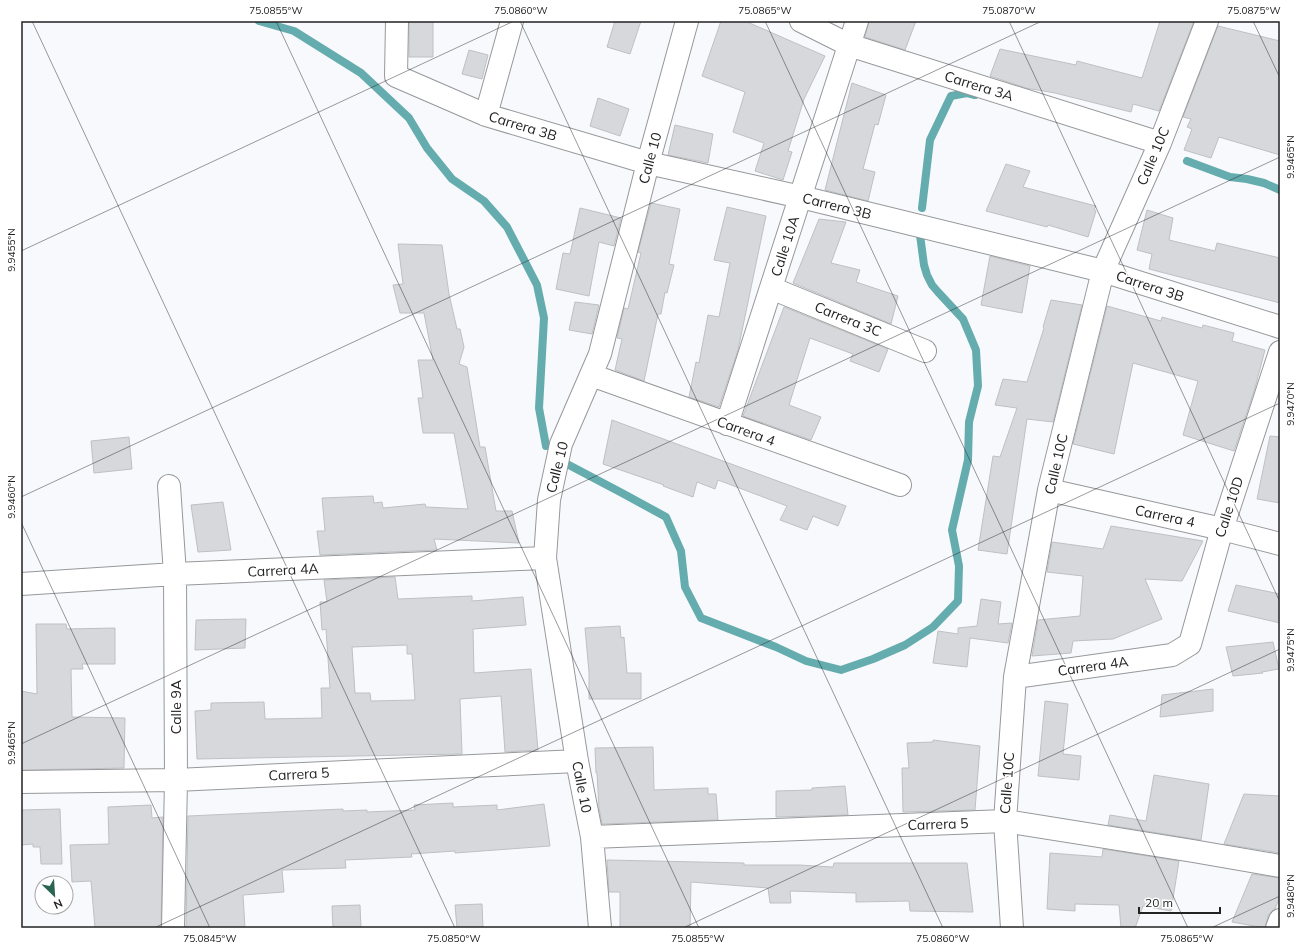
<svg xmlns="http://www.w3.org/2000/svg" width="1301" height="949" font-family="Mulish,sans-serif">
	<rect width="100%" height="100%" fill="#f8f9fc"/>
	<g fill="none" stroke-linecap="round" stroke-linejoin="round">
		<path stroke="#65acae" stroke-width="8" d="M259 21 294 31 361 73 409 118 427 148 452 179 484 201 507 227 537 285 544 318 539 408 546 446
			M1187 161 1230 177 1247 179 1264 183 1280 190
			M922 208 930 140 951 96 967 93 975 95
			M567 464 622 493 666 517 681 551 685 587 701 618 776 647 806 661 841 670 873 659 905 645 933 627 958 601 959 566 952 530 968 460 969 422 978 386 976 350 963 319 938 292 932 285 927 275 924 265 920 235"/>
	</g>
	<path fill="#d7d8db" stroke="#bfc0c3" fill-rule="evenodd" d="M409 21H433V57H409Z
		M615 21H641L630 54 607 47Z
		M721 21H745L825 56 804 99 788 151 792 152 783 180 755 171 764 143 733 132 745 92 702 76Z
		M869 21H916L905 50 865 37Z
		M1160 21H1194L1159 111 1133 104 1131 112 1055 93 1026 88 990 76 1000 49 1076 65 1077 61 1142 78Z
		M1218 26 1280 41V155L1219 137 1211 158 1184 150 1192 129 1187 127 1191 119 1183 117Z
		M469 50 488 55 482 79 462 74Z
		M852 83 886 95 878 125 875 124 863 169 875 172 868 201 825 190Z
		M598 98 629 109 620 136 590 126Z
		M675 125 713 134 708 163 668 155Z
		M1006 164 1030 171 1023 187 1096 206 1094 210 1096 211 1088 237 1048 225 1047 227 986 211Z
		M651 203 680 209 669 264 674 265 667 293 665 292 661 314H658L644 381 615 370 622 339 617 338 624 308 628 309 641 253 638 252Z
		M727 207 766 216 738 350 719 407 689 397 696 362 699 363 708 315 719 317 730 263 714 260Z
		M580 208 621 218 614 246 599 242 589 296 556 289 563 253 570 254Z
		M1147 210 1173 218 1169 240 1215 251 1217 243 1280 258V303L1149 269 1152 254 1137 250Z
		M819 219 846 222 831 263 860 270 856 282 898 296 891 324 793 283Z
		M398 244 442 245 449 294 457 329H460L464 347 459 364 467 367 480 447H485L496 511H512L519 543 434 539 437 550 320 555 317 531H325L322 498 373 496 374 503 382 502 383 508 425 504 426 507 468 509 454 433H423L418 398H423L418 360H433L424 313H400L393 285 403 284Z
		M990 256 1030 266 1022 313 981 305Z
		M1051 300 1082 305 1053 422 1027 419 1007 554 978 550 993 456 1000 457 1017 408 995 405 1003 379 1027 382 1044 328 1043 327Z
		M575 302 599 305 592 334 569 330Z
		M1107 306 1161 321 1162 317 1202 328 1203 325 1234 333 1232 341 1265 350 1255 388 1234 451 1183 435 1198 381 1133 363 1114 454 1073 444Z
		M784 307 888 349 879 372 850 361 853 354 810 338 789 405 821 417 811 440 743 416Z
		M612 420 742 468 846 506 838 526 813 516 807 530 780 520 787 506 718 480 715 489 697 482 693 497 663 486 664 485 603 464Z
		M1270 436 1280 437V503L1257 499Z
		M129 437 132 469 94 473 91 441Z
		M223 502 231 550 198 552 191 505Z
		M1111 526 1203 541 1182 581 1145 579 1162 619 1113 639 1073 641 1071 653 1032 656 1038 620 1080 616 1083 576 1047 572 1052 542 1103 549Z
		M395 577 398 599 472 596V601L523 597 526 625 473 629 474 673 531 669 538 750 505 752 501 696 460 699 462 754 197 759 195 711 211 710V703L264 702 265 719 322 718 321 688H330L326 629 322 630 320 602H327L324 580ZM407 645V654H412L415 700 371 701 370 693H355L352 647Z
		M1236 585 1280 594V623L1228 611Z
		M981 599 1001 602 998 624 1012 623 1008 643 970 638 967 667 933 663 938 631 958 634V628L977 626Z
		M246 619 245 648 195 650 196 620Z
		M36 624H66L67 629 115 628V664H82L83 669H71L72 717 125 718 124 768 21 770V691L37 694Z
		M620 626 621 638 624 637 627 673H641V699H589V672L585 628Z
		M1273 642 1279 669 1262 672 1263 673 1233 676 1226 647Z
		M1213 689V711L1160 717 1162 695Z
		M1045 701 1068 704 1063 754 1081 756 1079 780 1038 776Z
		M933 740 980 746 975 810 903 812 902 768H909L907 743 933 742Z
		M653 747 654 790 708 788V794H716L718 820 602 824 599 808 597 773H596L595 748Z
		M1154 775 1209 784 1201 840 1108 825 1110 815 1146 821Z
		M845 786 848 815 776 817V791L812 790V788Z
		M1244 794 1280 796V853L1224 844Z
		M453 803V807L497 805V810L544 804 550 846 455 853V851L411 854 412 857 345 860 346 868 282 870 284 892 243 895 245 928H186L188 816 343 809V811L367 810V812L415 810 414 805Z
		M151 805 152 818 163 817 161 928H95L91 881 72 882 70 845 109 844 108 807Z
		M60 809 62 864H41L40 847H33V844L21 845V810Z
		M1103 849 1179 861 1171 911 1143 906 1135 928H1121L1119 905 1075 904V911L1047 909 1050 853 1102 857Z
		M607 860 744 863V865H799L833 867 834 863H967L973 912 910 911 909 901 856 902V893L790 891 791 903H770L768 888 691 882 690 928H620V892H609Z
		M1252 874 1280 878V896L1275 909 1272 911 1268 916 1265 928 1232 922Z
		M482 904 483 928H457L455 905Z
		M360 905 361 928H333L332 906Z"/>
	<g fill="none" stroke-linecap="round" stroke-linejoin="round">
		<g stroke="#96989a" stroke-width="24">
			<path id="minor" d="M397 21 396 76 486 115 648 163 801 197 1103 271 1280 327
				M801 21 849 45 1160 143
				M486 115 512 21
				M771 288 925 351
				M591 375 900 485
				M727 424 857 21
				M169 486 175 574 176 780 173 928
				M1049 490 1222 529 1280 544
				M21 584 175 574 545 558
				M1015 677 1172 655 1190 644 1222 529 1280 352
				M21 782 176 780 577 761
				M592 837 1005 821 1193 851 1280 866
				M600 928 592 837 577 761 545 558 549 500 561 444 600 354 648 163 687 21
				M1012 928 1005 821 1015 677 1049 490 1103 271 1160 143 1207 21
				M1277 928 1280 920"/>
		</g>
		<use href="#minor" stroke="#fff" stroke-width="22"/>
	</g>
	<path fill="none" stroke="#222223" stroke-width="1" stroke-opacity="0.45" d="M32 21 455 928M276 21 699 928M520 21 943 928M765 21 1188 928M1009 21 1280 602M1253 21 1280 78M21 251 514 21M21 497 1042 21M21 522 210 928M21 744 1280 157M154 928 1280 403M683 928 1280 649M1211 928 1280 896"/>
	<g text-anchor="middle" stroke-width="3" stroke-linejoin="round" paint-order="stroke">
		<g font-size="14" fill="#222223" stroke="#fff">
			<text transform="translate(979 86) rotate(17)" y="5">Carrera 3A</text>
			<text transform="translate(523 126) rotate(17)" y="5">Carrera 3B</text>
			<text transform="translate(1153 156) rotate(-67)" y="5">Calle 10C</text>
			<text transform="translate(650 158) rotate(-75)" y="5">Calle 10</text>
			<text transform="translate(837 206) rotate(14)" y="5">Carrera 3B</text>
			<text transform="translate(785 246) rotate(-72)" y="5">Calle 10A</text>
			<text transform="translate(1150 286) rotate(18)" y="5">Carrera 3B</text>
			<text transform="translate(848 319) rotate(22)" y="5">Carrera 3C</text>
			<text transform="translate(746 431) rotate(20)" y="5">Carrera 4</text>
			<text transform="translate(1056 464) rotate(-77)" y="5">Calle 10C</text>
			<text transform="translate(557 467) rotate(-76)" y="5">Calle 10</text>
			<text transform="translate(1229 507) rotate(-72)" y="5">Calle 10D</text>
			<text transform="translate(1165 516) rotate(12)" y="5">Carrera 4</text>
			<text transform="translate(283 570) rotate(-3)" y="5">Carrera 4A</text>
			<text transform="translate(1093 666) rotate(-8)" y="5">Carrera 4A</text>
			<text transform="translate(176 707) rotate(-90)" y="5">Calle 9A</text>
			<text transform="translate(299 774) rotate(-3)" y="5">Carrera 5</text>
			<text transform="translate(1007 783) rotate(-86)" y="5">Calle 10C</text>
			<text transform="translate(582 787) rotate(79)" y="5">Calle 10</text>
			<text transform="translate(938 824) rotate(-2)" y="5">Carrera 5</text>
		</g>
	</g>
	<rect width="1301" height="949" fill="none" stroke="#ffffff" stroke-width="44"/>
	<g transform="translate(54 895) rotate(155)"><circle r="19" fill="#ffffff" stroke="#a7a7a7"/>
	<path d="M0-3L7 15L0 10L-7 15Z" fill="#2a654f"/>
	<text y="-6" font-size="11" font-weight="bold" text-anchor="middle" fill="#222223">N</text>
	</g>
	<path d="M1139 907v6h81v-6" fill="none" stroke="#222223" stroke-width="2"/>
	<text x="1145" y="907" font-size="12" fill="#222223" stroke="#ffffff" stroke-width="3" paint-order="stroke">20 m</text>
	<rect x="22" y="22" width="1257" height="905" fill="none" stroke="#222223" stroke-width="1.5"/>
	<g font-size="10" text-anchor="middle" fill="#222223">
		<text x="276" y="14">75.0855°W</text>
		<text x="521" y="14">75.0860°W</text>
		<text x="765" y="14">75.0865°W</text>
		<text x="1009" y="14">75.0870°W</text>
		<text x="1254" y="14">75.0875°W</text>
		<text transform="translate(1290 157) rotate(-90)" y="4">9.9465°N</text>
		<text transform="translate(11 250) rotate(-90)" y="4">9.9455°N</text>
		<text transform="translate(1290 404) rotate(-90)" y="4">9.9470°N</text>
		<text transform="translate(11 497) rotate(-90)" y="4">9.9460°N</text>
		<text transform="translate(1290 650) rotate(-90)" y="4">9.9475°N</text>
		<text transform="translate(11 743) rotate(-90)" y="4">9.9465°N</text>
		<text transform="translate(1290 896) rotate(-90)" y="4">9.9480°N</text>
		<text x="210" y="942">75.0845°W</text>
		<text x="454" y="942">75.0850°W</text>
		<text x="698" y="942">75.0855°W</text>
		<text x="943" y="942">75.0860°W</text>
		<text x="1187" y="942">75.0865°W</text>
	</g>
</svg>
